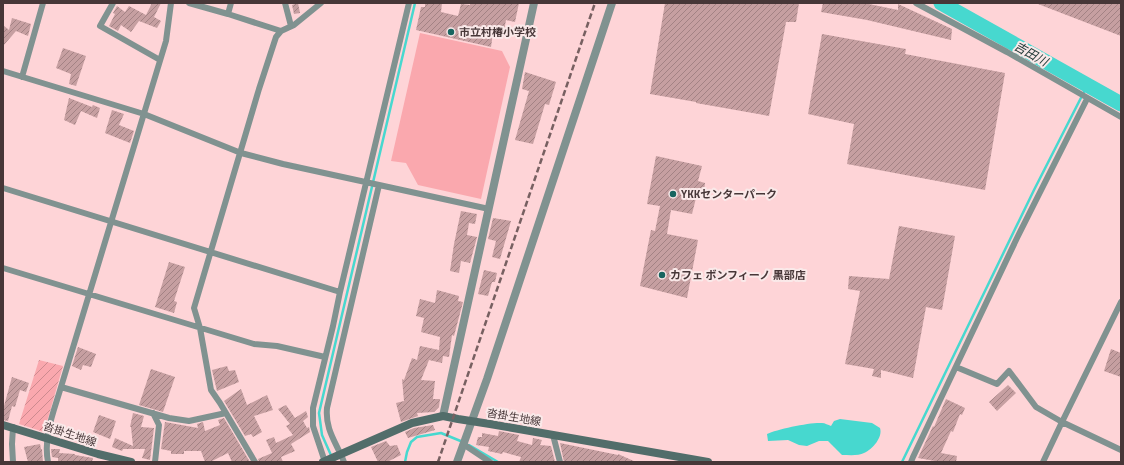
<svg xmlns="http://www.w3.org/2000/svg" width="1124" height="465" font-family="'Titillium Web','Noto Sans JP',sans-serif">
	<defs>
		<pattern id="garden-furrows" width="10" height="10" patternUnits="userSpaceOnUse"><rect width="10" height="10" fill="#faa8ae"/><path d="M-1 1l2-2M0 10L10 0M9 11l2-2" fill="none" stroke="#cc8a8f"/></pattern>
		<pattern id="building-hatch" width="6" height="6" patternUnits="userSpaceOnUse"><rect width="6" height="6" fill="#c69fa1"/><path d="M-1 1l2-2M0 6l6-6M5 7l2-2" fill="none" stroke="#a38284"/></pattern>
	</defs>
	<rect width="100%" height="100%" fill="#fed4d7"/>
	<path fill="url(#garden-furrows)" d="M39 360 63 366 44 432 19 424Z"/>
	<path fill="#faa8ae" d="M420 33 502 51 510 67 481 199 418 185 406 163 391 161Z"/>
	<path fill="#47d8cf" d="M840 419 872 423 880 428C883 437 873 449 864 453 859 456 849 455 842 455L828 441H819L807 446 799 445 788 440 768 441 767 434C777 429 811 422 822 423 825 423 828 425 831 426L834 421Z"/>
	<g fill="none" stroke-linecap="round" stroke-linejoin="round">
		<path stroke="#47d8cf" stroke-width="2.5" d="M469 445 498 462
			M334 462 322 435 319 413 415 3
			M405 462 407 452 411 442 417 437 441 433 463 442
			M902 462 1034 190 1087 86"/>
		<path stroke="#47d8cf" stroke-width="15" d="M941 3 1121 104"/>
	</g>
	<path fill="url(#building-hatch)" d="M152 3H161L154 17 161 21 157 28 139 21 131 32 121 25 118 31 109 26 115 14 113 13 117 6 125 12 129 6 146 15Z
		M298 3 300 13 294 14 292 5Z
		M425 3H442L441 12 458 16 461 4 470 5V3H519L515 22 506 20 503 36 493 33 491 47 416 30 421 7H425Z
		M665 3H799L796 22H786L769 116 696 103V102L650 94Z
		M823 3H864L898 10V4L952 29 951 40 867 20 821 12Z
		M1038 3H1121V36L1038 4Z
		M12 18 31 24 28 36 16 31 3 46V25L9 30Z
		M822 34 906 49 905 54 1005 73 985 190 847 164 854 124 808 114Z
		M63 48 86 56 76 86 69 84 71 74 56 68Z
		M525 72 556 82 549 105 545 104 533 144 515 140 529 91 522 89Z
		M69 98 92 107 93 105 100 108 97 118 81 111 75 125 64 120Z
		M112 110 124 114 119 125 134 131 130 143 105 133Z
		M656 156 702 166 698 181 705 183 704 191 698 190 692 214 671 210 667 234 698 240 687 298 640 286 651 230 655 231 660 206 647 204Z
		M461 211 477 214 475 224 469 223 467 235 477 237 470 263 461 261 459 273 450 271 454 244Z
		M493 218 511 221 500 259 492 257 496 241 488 239Z
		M899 226 955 236 942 310 926 307 913 378 881 370V378L872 376 874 369 845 364 860 291 848 289 849 276 889 279Z
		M169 262 185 267 174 301 177 302 174 313 155 307Z
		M484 270 497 273 495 282H492L488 296 478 294Z
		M437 290 459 296 458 301 463 302 454 336 452 335 449 357 443 356 442 363 429 360 421 380 435 381 433 399H440L439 407 434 412 417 413 418 416 401 422 396 403 404 401 402 379 404 380 412 358 417 360 420 346 439 350 440 337 421 332 424 318 416 316 420 299 435 303Z
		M78 347 96 354 91 367 83 365 81 370 72 366Z
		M1111 349 1121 353V377L1104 371Z
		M227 366 229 371 235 370 239 382 217 391 212 370Z
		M151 369 175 377 163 412 139 405Z
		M12 377 29 383 26 392 20 390 15 407 12 406 8 421 3 420V405L4 406Z
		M1008 385 1016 393 997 411 989 402Z
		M241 389 247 405 267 395 273 410 254 416 262 432 253 437 251 434 245 436 224 401Z
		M946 399 965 408 962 415 960 414 953 432 951 431 941 453 957 456 956 462H935V461L918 458 933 426 934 427Z
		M286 405 295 418 306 411 308 417 303 421 307 428 309 427 310 432 291 444 295 451 281 457 283 462H259L258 459 272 453 266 440 274 437 276 443 293 435 286 426 290 424 278 409Z
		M133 413 144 416 141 427 154 428 150 460 142 458 145 449H123L122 451 112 447 115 438 133 446 131 427H130Z
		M99 415 116 421 110 439 93 432Z
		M224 418 250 462H232L228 453 210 462H205L201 451H184V454H171V451L161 449 165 422 198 428 197 424 203 422 205 431 220 425 218 420Z
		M433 425 435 430 408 438 405 432 414 428Z
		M499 431 519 435 517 441 532 445 533 438 542 440 540 445 551 446 555 462H519L521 457 503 452 502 454 488 451 489 447 476 445 478 437H482V433L498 436Z
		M386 441 390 446 397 445 401 455 387 462H378L371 447Z
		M560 443 618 455V454L636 462H564Z
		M40 444 41 449H42L43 462H28L24 447Z
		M51 449H60L59 453 75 454V455L93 458 92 462H58V458L52 457Z"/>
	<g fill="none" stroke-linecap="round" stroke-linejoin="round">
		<path stroke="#809290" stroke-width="6" d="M113 3 100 26 160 60
			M189 3 228 14 281 31
			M285 3 291 26
			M916 3 1007 52 1121 117
			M228 14 231 3
			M3 71 144 114 241 153 283 164 489 209
			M22 77 43 3
			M3 188 340 292
			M3 268 254 344 277 346 325 357
			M956 367 997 384 1009 371 1036 407 1062 422 1121 302
			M61 387 169 418 189 421 226 413
			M153 413 159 425 155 462
			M13 427 12 444 13 462
			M553 435 560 462
			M463 444 490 462
			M48 462C43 436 54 411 61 387L166 41 171 3
			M255 462 220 403 211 390 200 328 194 308 259 89 276 37 281 31 294 25 321 3
			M325 462 313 426V408L333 326 340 292 409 3
			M344 462C336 442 325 430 327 408L379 185
			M911 462 913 457 1017 238 1087 99
			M1043 462 1062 422 1121 450"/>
		<path stroke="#809290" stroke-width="8" d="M443 416 534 3
			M457 462 487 379 612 3"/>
		<path stroke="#526d6a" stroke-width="8" d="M3 425 98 454 131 462
			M323 462 412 423 443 416 458 419 490 424 708 462"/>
		<path stroke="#776061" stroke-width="2.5" stroke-dasharray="6 3" stroke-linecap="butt" d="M438 462 595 3"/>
	</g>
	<g fill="#176560" stroke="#fae9e9" stroke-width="1.5">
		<circle cx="451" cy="32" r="4"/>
		<circle cx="673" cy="194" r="4"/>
		<circle cx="662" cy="275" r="4"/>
	</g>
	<g text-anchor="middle" stroke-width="4" stroke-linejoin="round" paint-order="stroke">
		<g font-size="11" font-weight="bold" fill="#473738" stroke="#fae9e9" text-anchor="start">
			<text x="459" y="36">市立村椿小学校</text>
			<text x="681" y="198">YKKセンターパーク</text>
			<text x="670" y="279">カフェ ボンフィーノ 黒部店</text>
		</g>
		<g font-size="11" fill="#473738" stroke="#fae9e9">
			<text transform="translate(514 417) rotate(10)" y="4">沓掛生地線</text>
			<text transform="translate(70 434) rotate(18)" y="4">沓掛生地線</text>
		</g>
		<g font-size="12" font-style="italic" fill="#1f3735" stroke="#fae9e9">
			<text transform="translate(1031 54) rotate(29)" y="4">吉田川</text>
		</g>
	</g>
	<rect width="1124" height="465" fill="none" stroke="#473738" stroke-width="8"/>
</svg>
